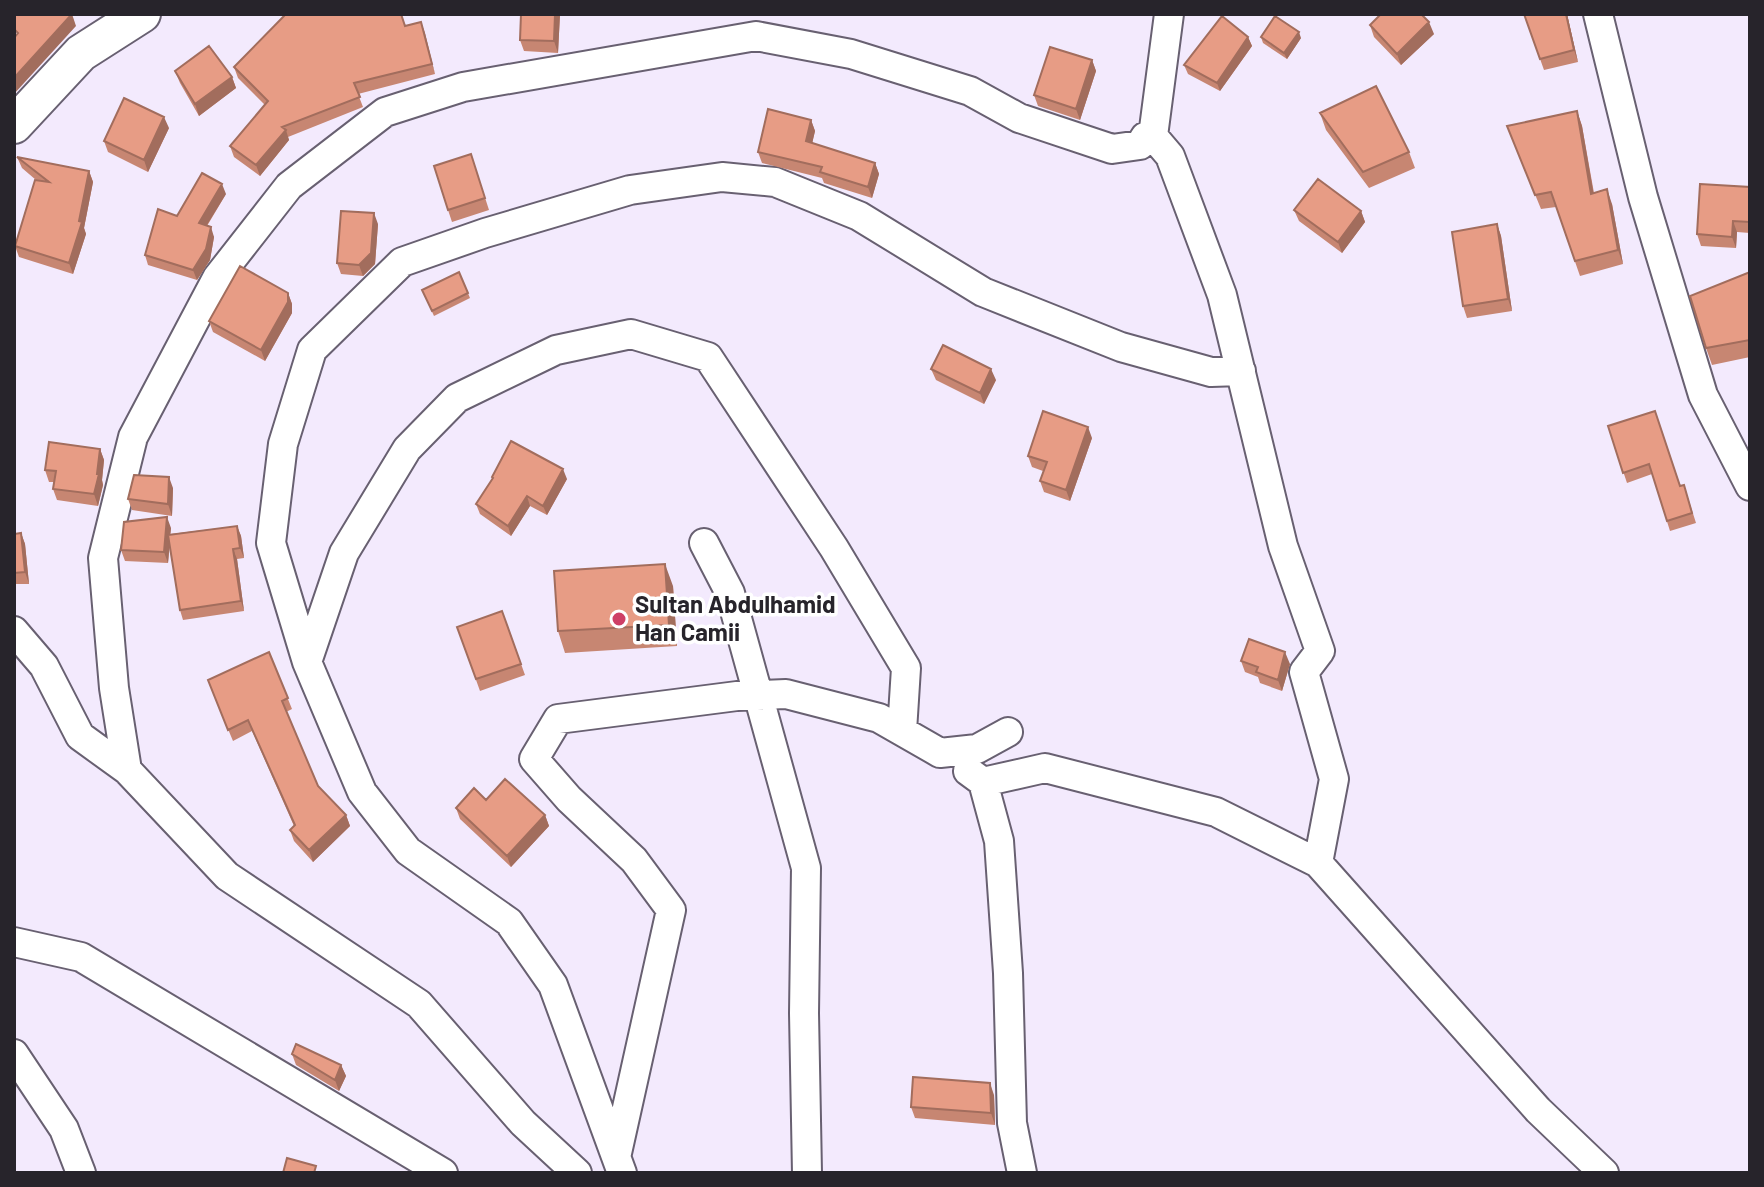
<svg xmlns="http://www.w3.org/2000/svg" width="1764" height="1187" font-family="Barlow,sans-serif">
	<rect width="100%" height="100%" fill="#f3eafd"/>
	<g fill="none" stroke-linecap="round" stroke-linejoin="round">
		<g stroke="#686071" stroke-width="32">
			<path id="minor" d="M1169 14 1153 136 1170 156 1222 295 1283 546 1320 651 1304 672 1334 779 1318 863
				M1598 14 1643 197 1703 395 1750 486
				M704 543 730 593 806 868 804 1013 807 1173
				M14 631 44 666 80 736 127 770 227 876 419 1004 523 1123 577 1173
				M307 662 344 553 407 449 457 398 556 350 631 334 708 357 834 548 906 668 902 731
				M127 770 114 688 103 558 133 437 217 278 289 186 385 112 463 87 756 36 851 54 970 91 1019 118 1112 149 1140 145 1145 137 1153 136
				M968 771 983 782 999 841 1008 973 1012 1123 1022 1173
				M983 782 1045 768 1216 812 1318 863 1538 1110 1604 1173
				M14 942 81 957 443 1173
				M14 1054 64 1129 81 1173
				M617 1153 671 910 634 860 569 799 534 759 558 719 737 696 786 694 879 718 940 753 977 749 1008 732
				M622 1173 553 985 509 922 408 851 362 792 307 662 271 543 283 444 312 350 402 262 485 233 630 190 722 177 775 182 859 216 983 292 1121 347 1211 372 1241 371"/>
		</g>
		<g stroke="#686071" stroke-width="40">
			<path id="tertiary" d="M14 125 81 53 142 14"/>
		</g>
		<use href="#minor" stroke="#fff" stroke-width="28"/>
		<use href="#tertiary" stroke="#fff" stroke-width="36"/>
	</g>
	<path fill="#c78672" d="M560 14 558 53 524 51 520 40Z
		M1524 14H1567L1578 62 1544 70Z
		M421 22 435 74 358 94 363 107 288 137 289 140 260 176 234 157 230 146 265 105 238 78 234 67Z
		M1370 25 1434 34 1401 65 1374 37Z
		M1248 37 1252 46 1220 91 1188 74 1184 65Z
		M1261 37 1301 38 1287 59 1263 43Z
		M1092 60 1096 71 1080 120 1038 106 1034 95Z
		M175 71 232 77 236 88 199 116 180 83Z
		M1577 111 1582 126 1594 193 1612 204 1623 264 1580 276 1556 207 1541 209 1507 126Z
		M1320 113 1409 152 1415 168 1369 188 1326 130Z
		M811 120 815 131 812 143 875 163 879 174 872 198 824 183 822 178 762 163 758 152Z
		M169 128 148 172 108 152 104 141Z
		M471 154 489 210 452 222 448 210Z
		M17 157 89 171 93 182 84 228 86 234 73 274 19 257 15 246 36 180 22 168Z
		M1750 187V233L1737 232 1736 248 1701 246 1697 234Z
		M226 194 207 226 214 237 210 260 197 280 148 265 145 255 177 216Z
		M1294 210 1361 211 1365 222 1342 253 1299 221Z
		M378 224 375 264 363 276 341 274 337 263Z
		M1497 224 1501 236 1512 311 1467 318 1463 306Z
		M459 272 470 298 434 316 422 290Z
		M1750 272V357L1712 365 1706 348Z
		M288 293 292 304V313L265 361 213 332 209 321Z
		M931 369 996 380 984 404 936 380Z
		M1608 426 1680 486 1684 485 1696 523 1670 531 1652 474 1627 483Z
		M1092 438 1070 501 1044 492 1040 481 1043 471 1032 467 1028 456Z
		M100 449 104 460 102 480 103 485 98 506 57 500 53 489 54 482H49L45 470Z
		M492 477 567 479 547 515 530 506 511 536 480 514 476 504 492 480Z
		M173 488 172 516 132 510 128 499Z
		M237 526 241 536 244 558 237 559 244 611 183 620 180 610 170 543 168 563 125 561 121 550 171 528 170 534Z
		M21 533 25 544 29 584H14V534Z
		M673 586 677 646 565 653 558 631Z
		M502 611 525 675 480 691 457 627Z
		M269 652 292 709 286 712 318 786 346 815 350 826 313 862 294 841 290 830 294 826 252 731 233 741 212 691Z
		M1241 661 1290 664 1282 691 1260 683 1258 677 1245 672Z
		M486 800 545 815 549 826 511 867 460 819 456 808Z
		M292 1054 341 1065 346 1076 339 1091 296 1065Z
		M994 1095 995 1125 915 1118 911 1107Z"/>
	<path fill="#a26d5d" d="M72 14 76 26 14 94V78Z
		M555 14H560L558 53 554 41Z
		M1566 14H1567L1578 62 1574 50Z
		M421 22 425 33 435 74 432 64Z
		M1429 22 1434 34 1401 65 1397 54Z
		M1299 32 1301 38 1287 59 1284 53Z
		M1248 37 1252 46 1220 91 1217 83Z
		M1092 60 1096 71 1080 120 1076 109Z
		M232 77 236 88 199 116 195 104Z
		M1577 111 1582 126 1596 208 1591 194Z
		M164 117 169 128 148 172 144 160Z
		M811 120 815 131 810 153 806 141Z
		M286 130 289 140 260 176 256 165Z
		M875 163 879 174 872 198 868 187Z
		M89 171 93 182 84 228 86 234 73 274 69 263Z
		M222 184 226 194 202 233 199 223Z
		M1607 189 1612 204 1623 264 1618 250Z
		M1361 211 1365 222 1342 253 1338 242Z
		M374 213 378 224 375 264 363 276 359 265Z
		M1733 221 1737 232 1736 248 1732 237Z
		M1497 224 1501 236 1512 311 1508 299Z
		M211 227 214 237 210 260 197 280 193 270Z
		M288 293 292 304V313L265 361 261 350Z
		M991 369 996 380 984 404 980 393Z
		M1088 427 1092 438 1070 501 1066 490Z
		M100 449 104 460 102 480 103 485 98 506 94 494Z
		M563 469 567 479 547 515 543 506Z
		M169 477 173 488 172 516 168 504Z
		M527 496 530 506 511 536 508 526Z
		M167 517 171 528 168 563 164 552Z
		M237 526 241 536 244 558 240 548Z
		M21 533 25 544 29 584 25 572Z
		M233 549 237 559 244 611 241 601Z
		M665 564 673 586 677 646 669 625Z
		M1285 652 1290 664 1282 691 1278 680Z
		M346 815 350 826 313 862 309 850Z
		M545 815 549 826 511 867 507 856Z
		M341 1065 346 1076 339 1091 335 1080Z
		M990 1083 994 1095 995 1125 991 1113Z"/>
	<path fill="#e79c85" stroke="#a26d5d" stroke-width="2" d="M14 14H72L14 78V38L18 33 14 29Z
		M283 14H401L405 26 421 22 432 64 354 83 360 97 282 127 286 130 256 165 230 146 268 101 234 67 284 16Z
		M521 14H555L554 41 520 40Z
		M1381 14H1421L1429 22 1397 54 1370 25Z
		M1524 14H1566L1574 50 1540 59Z
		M1222 16 1248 37 1217 83 1184 65Z
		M1275 16 1299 32 1284 53 1261 37Z
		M209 46 232 77 195 104 175 71Z
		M1050 47 1092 60 1076 109 1034 95Z
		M1376 86 1409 152 1363 172 1320 113Z
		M124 98 164 117 144 160 104 141Z
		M768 109 811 120 806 141 875 163 868 187 820 172 822 167 758 152Z
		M1577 111 1591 194 1607 189 1618 250 1575 261 1551 192 1535 195 1507 126Z
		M471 154 485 198 448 210 434 166Z
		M17 157 89 171 79 221 82 222 69 263 15 246 35 180 49 182Z
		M202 173 222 184 199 223 211 227 206 249 193 270 145 255 158 209 177 216Z
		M1318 179 1361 211 1338 242 1294 210Z
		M1700 184 1750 187V222L1733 221 1732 237 1697 234Z
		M341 211 374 213 371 253 359 265 337 263Z
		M1497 224 1508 299 1463 306 1452 232Z
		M240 266 288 293V302L261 350 209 321Z
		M459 272 468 293 432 311 422 290Z
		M1750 272V340L1706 348 1690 296Z
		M943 345 991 369 980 393 931 369Z
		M1043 411 1088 427 1066 490 1040 481 1047 462 1028 456Z
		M1655 411 1680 486 1684 485 1692 513 1667 521 1649 464 1623 473 1608 426Z
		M511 441 563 469 543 506 527 496 508 526 476 504 493 478 492 477Z
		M49 442 100 449 97 474H99L94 494 53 489 56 471 45 470Z
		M134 475 169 477 168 504 128 499Z
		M167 517 164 552 121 550 124 522Z
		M237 526 240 548 233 549 241 601 180 610 168 535Z
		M21 533 25 572 14 573V534Z
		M665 564 669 625 558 631 554 571Z
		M502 611 521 664 476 679 457 627Z
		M1249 639 1285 652 1278 680 1256 672 1258 667 1241 661Z
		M269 652 288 698 282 701 318 786 346 815 309 850 290 830 295 825 248 720 228 730 208 680Z
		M505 779 545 815 507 856 456 808 474 788 486 800Z
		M296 1044 341 1065 335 1080 292 1054Z
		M913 1077 990 1083 991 1113 911 1107Z
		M287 1158 316 1166 314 1173H283Z"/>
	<circle fill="#ce3f66" stroke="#fff" stroke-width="3" cx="619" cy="619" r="8"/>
	<g text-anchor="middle" stroke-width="7" stroke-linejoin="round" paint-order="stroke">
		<g font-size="24" font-weight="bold" fill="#27242b" stroke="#fff" text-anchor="start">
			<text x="635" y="613">Sultan Abdulhamid<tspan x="635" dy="28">Han Camii</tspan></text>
		</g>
	</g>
	<rect width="1764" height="1187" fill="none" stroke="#27242b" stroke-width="32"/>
</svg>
